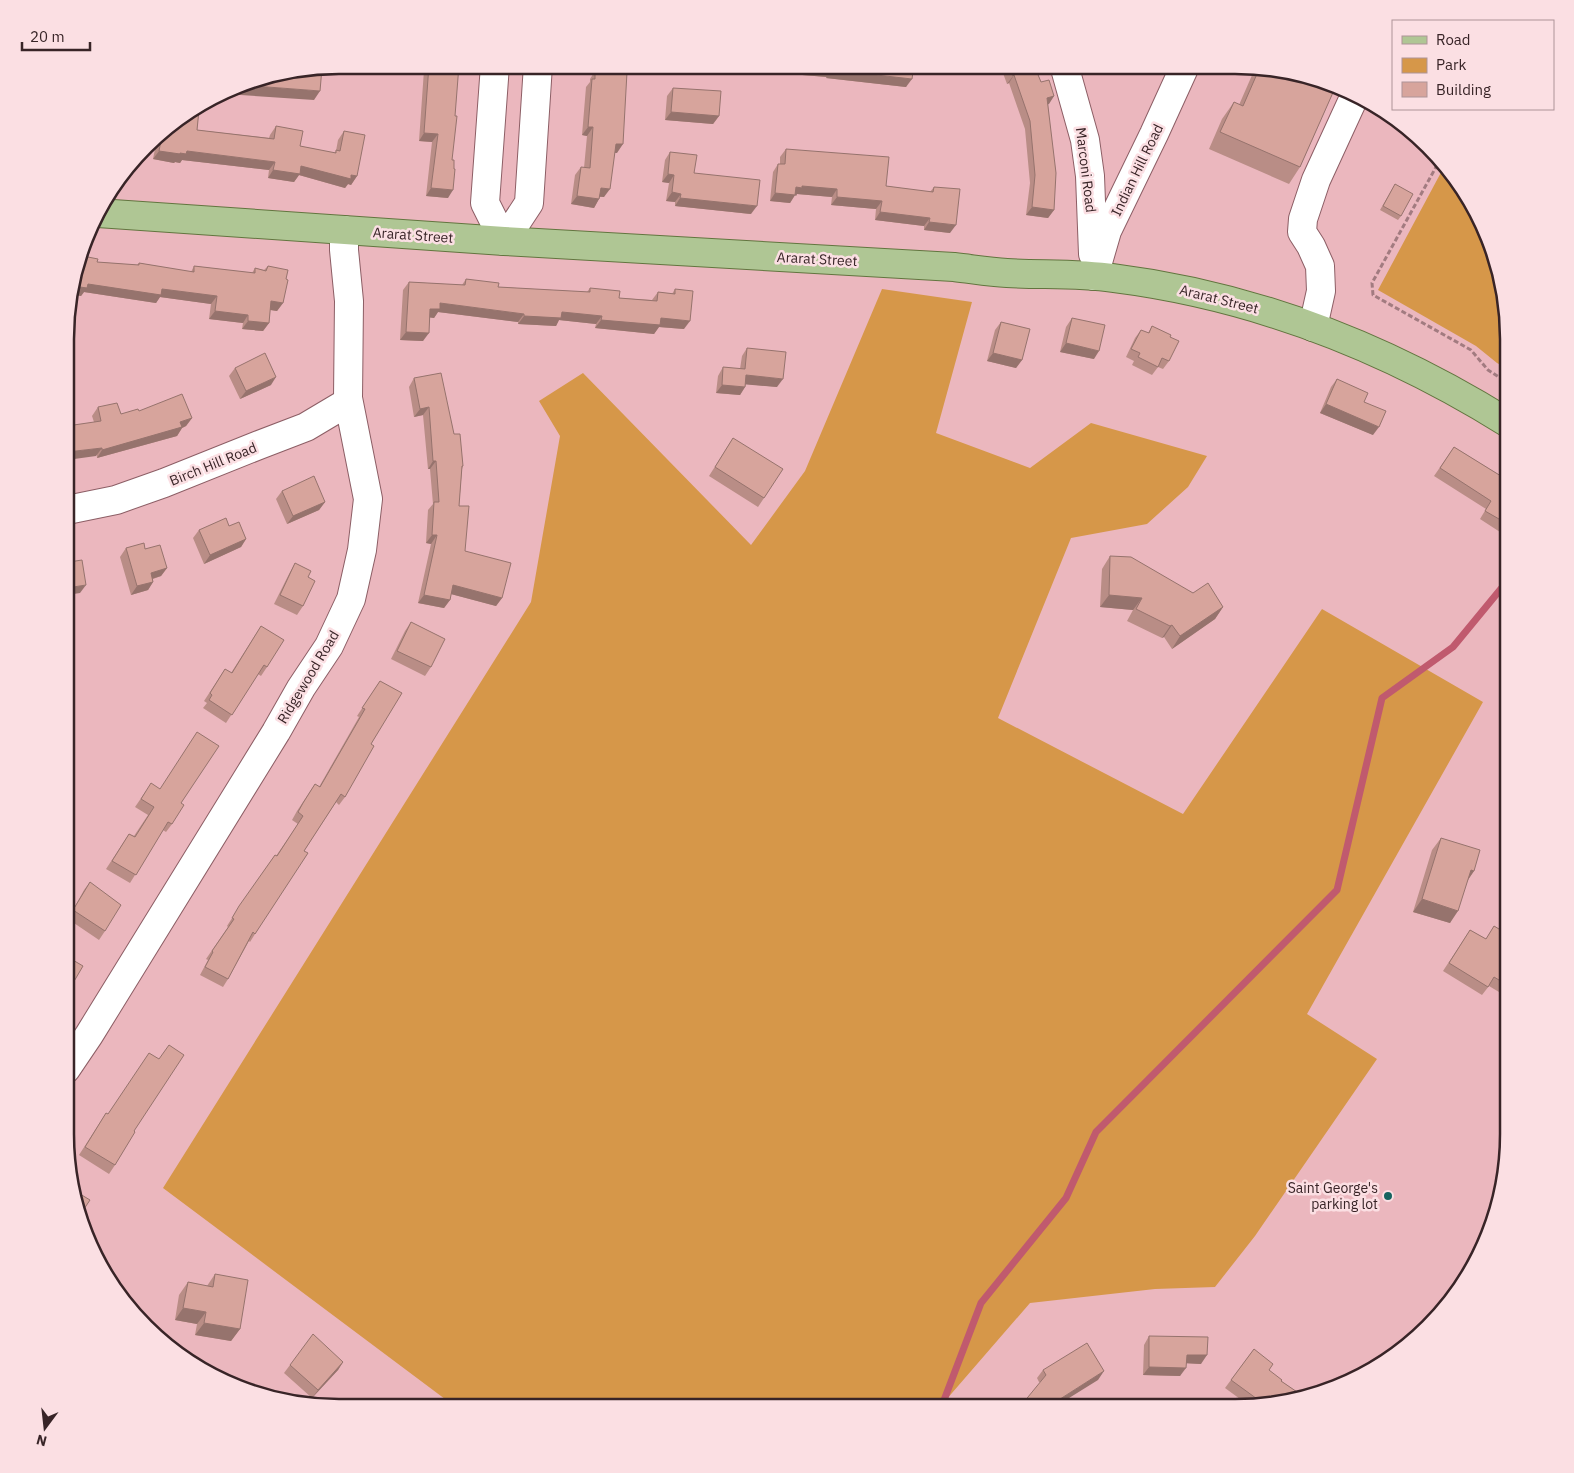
<svg xmlns="http://www.w3.org/2000/svg" width="1574" height="1473" font-family="'IBM Plex Sans',sans-serif">
	<rect width="100%" height="100%" fill="#ebb7be"/>
	<path fill="#d69749" d="M1445 165 1488 234 1508 321V369L1497 363 1476 346 1378 290Z
		M882 289 972 302 936 433 1030 468 1091 423 1207 456 1188 487 1147 524 1071 538 998 718 1183 814 1322 609 1483 702 1307 1014 1377 1059 1255 1236 1215 1287 1155 1289 1030 1303 939 1408H457L163 1188 531 602 560 436 539 401 583 373 751 545 805 471Z"/>
	<g fill="none" stroke-linecap="round" stroke-linejoin="round">
		<path stroke="#c05a6e" stroke-width="7" d="M941 1408 981 1303 1066 1198 1096 1132 1337 890 1382 698 1453 647 1509 579"/>
		<g stroke="#8c5e65" stroke-width="30">
			<path id="minor" d="M495 65 485 203 504 241
				M1064 65 1085 140 1090 176 1093 254
				M504 241 529 203 538 65
				M1094 276 1107 231 1154 134 1185 66
				M1313 327 1321 291 1320 266 1311 246 1302 232 1303 219 1316 180 1356 93
				M67 510 116 500 164 483 259 445 306 427 348 402V398
				M66 1069 89 1035 276 732 301 688 329 646 351 599 362 550 368 499 348 398 349 301 344 250V230"/>
		</g>
		<g stroke="#62753f" stroke-width="30">
			<path id="major" d="M98 213 504 241 954 267C972 269 989 272 1007 273 1042 275 1078 273 1113 278 1256 296 1386 347 1508 423"/>
		</g>
		<path stroke="#a27b80" stroke-width="3" stroke-dasharray="5 2.5" stroke-linecap="butt" d="M1441 158 1372 283 1373 295 1471 350 1488 370 1508 383"/>
		<use href="#minor" stroke="#fff" stroke-width="28"/>
		<use href="#major" stroke="#afc694" stroke-width="28"/>
	</g>
	<path fill="#b98d86" d="M428 65H464L460 70H458L448 198 426 196 432 142 419 141 424 70Z
		M728 65H914L906 87 826 78 827 77 728 69Z
		M1000 65H1034L1041 82 1054 96 1048 104 1054 210 1048 218 1026 215 1030 183 1025 129 1009 83 1007 84Z
		M1256 66 1335 88 1300 167 1289 184 1209 149 1222 119 1234 102 1239 105Z
		M595 71 617 153H615L604 197H600L594 208 571 204 575 175 581 167 584 168 587 136 582 135 586 87 590 82V79Z
		M673 88 719 116 713 124 665 120 667 96Z
		M199 110 197 130 269 138 270 135 276 126 300 146 334 153 336 151 338 140 344 131 357 176 351 185 348 184 345 188 299 175 294 182 268 178 269 170 182 160 180 163 175 162 174 163 153 159 158 134 159 133Z
		M786 149 886 186 930 192 934 187 950 233 924 230V226L875 220 876 209 831 205 832 197 797 194 796 196 795 195 790 203 770 201 773 172 778 164H780V157Z
		M670 152 694 173 751 214 675 206V202L666 201 669 183 662 182 665 160Z
		M1395 184 1401 216 1398 220 1380 210Z
		M83 256 97 262 137 265 139 263 191 272 194 266 252 273 255 268 264 270 268 266 286 279 283 303 277 311 270 310 269 323 263 331 242 329 243 323 209 319 211 304 160 297 156 303 84 292 81 296 70 294Z
		M466 279 498 287 587 292 590 288 619 298 652 300 658 292 672 294 675 289 684 329 659 327 654 334 595 328 596 324 559 320 556 326 518 324V322L438 312 434 318 430 317 423 341 400 340 403 290 409 282 462 285Z
		M1072 318 1094 359 1060 352 1066 327Z
		M1001 322 1022 360 1016 368 987 361 995 330Z
		M1152 326 1170 337 1169 361 1163 369 1158 367 1152 375 1132 365 1134 361 1126 357 1135 338 1141 330 1148 333Z
		M747 348 777 387 746 384 745 387 740 395 716 393 718 376 723 367 740 369 742 356Z
		M235 368 271 385 240 399 229 376Z
		M414 378 454 434 463 466 462 469 459 506 465 551 502 598 496 606 451 594 450 600 444 608 418 603 431 544 426 543 428 510 433 504 430 469H428L423 415 414 417 409 387Z
		M1337 379 1364 402 1373 435 1320 413 1331 387Z
		M98 407 121 414 139 411 192 418 186 426 182 428 177 436 97 458 94 422 92 416Z
		M733 438 764 498 758 507 709 476Z
		M1454 447 1509 481V523L1507 522 1500 532 1480 519 1486 509 1434 476Z
		M282 491 325 502 319 510 287 524 276 499Z
		M229 526 246 539 241 547 204 564 193 538 199 530Z
		M126 548 145 549 167 568 161 576 153 579V582L148 590 131 595 120 557Z
		M1110 556 1193 593 1223 607 1215 619 1172 649 1164 637 1162 638 1127 621 1133 610 1100 607 1102 569Z
		M295 563 308 577 303 606 297 615 274 604 290 572Z
		M411 622 431 667 425 676 391 659 405 631Z
		M261 626 267 667 261 676 258 674 226 723 203 708 207 703 204 701 225 669 231 673Z
		M380 681 371 744 345 797 339 805 336 802 304 851 255 934 250 942 249 941 228 979 223 987 200 975 208 960 206 959 228 927 227 926 234 915 275 855 276 856 298 824 292 820 297 811 315 784 319 787 359 717 357 716Z
		M146 791 181 803 172 824 166 832 163 830 130 883 106 869 129 834 134 836 148 815 135 807Z
		M1441 838 1474 871 1468 880 1450 923 1413 912 1432 850Z
		M90 882 105 931 99 940 68 919 84 890Z
		M1494 926 1509 935V998L1489 986 1482 995 1443 971 1470 930 1486 939Z
		M106 1113 134 1131 115 1165 109 1174 79 1155Z
		M215 1274 240 1329 231 1341 195 1335 197 1324 175 1320 179 1295 188 1282 207 1286Z
		M1149 1336 1201 1364 1186 1363 1180 1376 1143 1375 1144 1345Z
		M1254 1349 1269 1370 1281 1381 1303 1396 1251 1407 1225 1388Z
		M343 1362 338 1370 312 1398 284 1373 290 1365Z
		M1043 1370 1098 1380 1039 1382 1037 1378Z"/>
	<path fill="#96736d" d="M457 65H464L460 70H453Z
		M730 65H794L833 68 827 77 728 69Z
		M832 70 912 79 906 87 826 78Z
		M1014 75 1009 83 1007 84 1013 76Z
		M241 85 320 91 314 100 225 94Z
		M1054 96 1049 104 1042 106 1047 98Z
		M671 112 719 116 713 124 665 120Z
		M588 127H593L587 136 582 135Z
		M424 133 438 134 432 142 419 141Z
		M616 144H623L617 153 610 152Z
		M159 151 180 153 187 151 275 162 269 170 182 160 180 163 175 162 174 163 153 159Z
		M301 166 351 175 357 176 351 185 348 184 345 188 299 175 294 182 268 178 273 170Z
		M668 174 674 175 669 183 662 182Z
		M802 186 837 189 832 197 797 194 796 196 795 195 790 203 770 201 775 193Z
		M431 188 453 190 448 198 426 196Z
		M601 188 610 189 604 197 595 196Z
		M672 192 681 194 675 202 666 201Z
		M577 196 599 199 594 208 571 204Z
		M837 197 882 201 876 209 831 205Z
		M680 198 757 206 751 214 675 206Z
		M1032 207 1054 210 1048 218 1026 215Z
		M880 212 930 218 924 226 875 220Z
		M929 222 956 225 950 233 924 230Z
		M88 284 162 289 217 296 211 304 160 297 156 303 84 292 81 296 70 294 73 286Z
		M271 301 283 303 277 311 265 309Z
		M440 303 524 314 518 322 438 312 434 318 425 317 430 309Z
		M215 311 248 315 243 323 209 319Z
		M562 312 602 316 596 324 559 320 556 326 518 324 524 316Z
		M661 318 690 321 684 329 659 327 654 334 595 328 601 320Z
		M248 321 269 323 263 331 242 329Z
		M406 332 429 333 423 341 400 340Z
		M1066 343 1099 351 1094 359 1060 352Z
		M993 353 1022 360 1016 368 987 361Z
		M746 375 783 379 777 387 741 384Z
		M276 377 271 385 240 399 246 391Z
		M722 385 745 387 740 395 716 393Z
		M1326 404 1379 427 1373 435 1320 413Z
		M429 407 423 415 414 417 420 409Z
		M192 418 186 426 182 428 177 436 97 458 102 450Z
		M102 448 96 456 67 460V452Z
		M433 461H436L430 469H428Z
		M325 502 319 510 287 524 293 516Z
		M432 535H437L431 544 426 543Z
		M246 539 241 547 204 564 210 555Z
		M167 568 161 576 145 581 151 573Z
		M153 582 148 590 131 595 137 586Z
		M86 585 80 593 67 595V588Z
		M453 585 502 598 496 606 447 593Z
		M424 595 450 600 444 608 418 603Z
		M1109 595 1142 598 1133 610 1100 607Z
		M1223 607 1215 619 1172 649 1180 636Z
		M1172 625 1164 637 1162 638 1170 626Z
		M1471 870 1474 871 1465 884Z
		M1422 899 1458 911 1450 923 1413 912Z
		M183 1308 206 1312 197 1324 175 1320Z
		M204 1323 240 1329 231 1341 195 1335Z
		M1187 1355H1207L1201 1364 1181 1363Z
		M343 1362 338 1370 312 1398 318 1390Z
		M1149 1367 1186 1368 1180 1376 1143 1375Z
		M1104 1371 1098 1380 1053 1408H1046Z"/>
	<path fill="#d7a49c" stroke="#96736d" d="M429 65H459L455 116H457L452 160H454V169H455L453 190 431 188 438 134 424 133Z
		M794 65H914L912 79 832 70 833 68Z
		M1009 65H1034L1041 82 1049 80 1054 96 1047 98 1056 173 1054 210 1032 207 1035 175 1030 121 1014 75 1013 76Z
		M1260 67 1335 88 1300 167 1220 132 1234 102 1243 106Z
		M322 68 320 91 241 85 251 80Z
		M595 71 627 72 623 144H616L610 189 601 188 599 199 577 196 581 167 590 168 593 127H588L592 79H595Z
		M673 88 721 91 719 116 671 112Z
		M199 110 197 130 274 139 276 126 303 131 300 146 336 153V150L340 151 344 131 365 135 357 176 351 175V179L301 166 300 174 273 170 275 162 187 151 186 154 180 153V154L159 151 163 130Z
		M786 149 889 157 886 186 933 192 934 187 960 189 956 225 929 222 930 218 880 212 882 201 837 197V189L802 186V188L796 187 795 195 775 193 778 164H785Z
		M670 152 697 155 694 173 760 180 757 206 680 198 681 194 672 192 674 175 668 174Z
		M1395 184 1413 194 1401 216 1383 206Z
		M83 256 98 259 97 262 139 265V263L194 272V266L255 273V268L266 271 268 266 288 270 286 279 288 280 283 303 271 301 269 323 248 321V315L215 311 217 296 162 289 161 295 88 284 87 288 73 286Z
		M466 279 499 283 498 287 590 292V288L620 291 619 298 657 301 658 292 675 294V289L693 291 690 321 661 318 660 325 601 320 602 316 562 312 561 318 524 316V314L440 303V309H430L429 333 406 332 409 282 465 285Z
		M1072 318 1105 325 1099 351 1066 343Z
		M1001 322 1030 329 1022 360 993 353Z
		M1152 326 1171 335 1170 337 1179 341 1169 361 1162 358 1158 367 1138 357 1140 353 1131 349 1141 330 1149 333Z
		M747 348 786 352 783 379 746 375 745 387 722 385 723 367 745 369Z
		M265 353 276 377 246 391 235 368Z
		M441 373 454 434H460L463 466H462L459 506H469L465 551 511 563 502 598 453 585 450 600 424 595 437 535H432L434 502H439L436 461H433L429 407 420 409 414 378Z
		M1337 379 1368 393 1364 402 1386 411 1379 427 1326 404Z
		M182 394 192 418 180 422 182 427 102 450V448L67 452V426L101 421 98 407 117 403 121 414 138 409 139 411Z
		M733 438 783 469 764 498 715 467Z
		M1454 447 1509 481V519L1506 523 1485 511 1491 501 1440 468Z
		M314 476 325 502 293 516 282 491Z
		M226 518 229 526 239 522 246 539 210 555 199 530Z
		M144 543 145 549 160 545 167 568 151 573 153 582 137 586 126 548Z
		M1110 556 1131 557 1193 593 1208 583 1223 607 1180 636 1172 625 1170 626 1136 609 1142 598 1109 595Z
		M67 558H68L69 562 82 560 86 585 67 588Z
		M295 563 311 571 308 577 315 581 303 606 280 595Z
		M411 622 445 639 431 667 397 651Z
		M261 626 284 640 267 667 264 665 232 715 209 700 212 695 210 693 225 669 232 673Z
		M380 681 402 693 371 744 374 746 345 797 341 794 304 851 308 853 255 934 253 932 228 979 205 967 213 952 212 951 234 919 232 918 239 906 275 855 277 856 303 816 298 812 303 803 315 784 320 787 365 709 362 708Z
		M197 732 219 746 181 803 184 805 172 824 168 822 136 875 112 861 129 834 135 837 154 807 141 799 151 783 160 789Z
		M1441 838 1480 850 1474 871 1471 870 1458 911 1422 899Z
		M90 882 121 905 105 931 73 910Z
		M66 923 73 928 66 939Z
		M1494 926 1509 935V986L1494 977 1488 987 1449 963 1470 930 1486 939Z
		M66 956 83 966 66 995Z
		M169 1045 184 1055 134 1131 135 1132 115 1165 85 1147 106 1113 108 1114 149 1053 159 1059Z
		M75 1191 90 1200 80 1215Z
		M215 1274 248 1280 240 1329 204 1323 206 1312 183 1308 188 1282 213 1287Z
		M313 1334 343 1362 318 1390 290 1365Z
		M1149 1336 1208 1337 1207 1355H1187L1186 1368 1149 1367Z
		M1087 1343 1104 1371 1046 1408H1019L1046 1375 1043 1370Z
		M1254 1349 1273 1364 1269 1370 1282 1380 1281 1381 1303 1396 1272 1403 1267 1400 1264 1404 1231 1380Z
		M1009 1402 1016 1408H1004Z"/>
	<circle fill="#15635f" stroke="#fbdfe3" stroke-width="2" cx="1388" cy="1196" r="5"/>
	<g text-anchor="middle" stroke-width="5" stroke-linejoin="round" paint-order="stroke">
		<g font-size="14" fill="#382427" stroke="#fbdfe3">
			<text transform="translate(1086 170) rotate(83)" y="5">Marconi Road</text>
			<text transform="translate(1137 170) rotate(-64)" y="5">Indian Hill Road</text>
			<text transform="translate(413 235) rotate(4)" y="5">Ararat Street</text>
			<text transform="translate(817 259) rotate(3)" y="5">Ararat Street</text>
			<text transform="translate(1219 299) rotate(14)" y="5">Ararat Street</text>
			<text transform="translate(213 464) rotate(-22)" y="5">Birch Hill Road</text>
			<text transform="translate(308 677) rotate(-59)" y="5">Ridgewood Road</text>
		</g>
		<g font-size="14" fill="#382427" stroke="#fbdfe3" text-anchor="end">
			<text x="1378" y="1193">Saint George's<tspan x="1378" dy="16">parking lot</tspan></text>
		</g>
	</g>
	<path d="M0 0H1574V1473H0ZM339 74H1235A265 265 0 0 1 1500 339V1134A265 265 0 0 1 1235 1399H339A265 265 0 0 1 74 1134V339A265 265 0 0 1 339 74Z" fill="#fbdfe3" fill-rule="evenodd"/>
	<path fill="none" stroke="#382427" stroke-width="2.5" d="M339 74H1235A265 265 0 0 1 1500 339V1134A265 265 0 0 1 1235 1399H339A265 265 0 0 1 74 1134V339A265 265 0 0 1 339 74Z"/>
	<rect x="1392" y="20" width="162" height="90" fill="#fbdfe3" stroke="#ad9498"/>
	<rect x="1402" y="36" width="25" height="8" fill="#afc694" stroke="#ad9498"/>
	<text x="1436" y="45" font-size="15" fill="#382427">Road</text>
	<rect x="1402" y="58" width="25" height="15" fill="#d69749" stroke="#ad9498"/>
	<text x="1436" y="70" font-size="15" fill="#382427">Park</text>
	<rect x="1402" y="82" width="25" height="15" fill="#d7a49c" stroke="#ad9498"/>
	<text x="1436" y="95" font-size="15" fill="#382427">Building</text>
	<g transform="translate(45 1428) rotate(195)" stroke="#fbdfe3" stroke-width="4" paint-order="stroke">
	<path d="M0-4L9 19L0 12L-9 19Z" fill="#382427"/>
	<text y="-8" font-size="14" font-weight="bold" text-anchor="middle" fill="#382427">N</text>
	</g>
	<path d="M22 42v8h68v-8" fill="none" stroke="#382427" stroke-width="2.5"/>
	<text x="30" y="42" font-size="15" fill="#382427" stroke="#fbdfe3" stroke-width="4" paint-order="stroke">20 m</text>
</svg>
